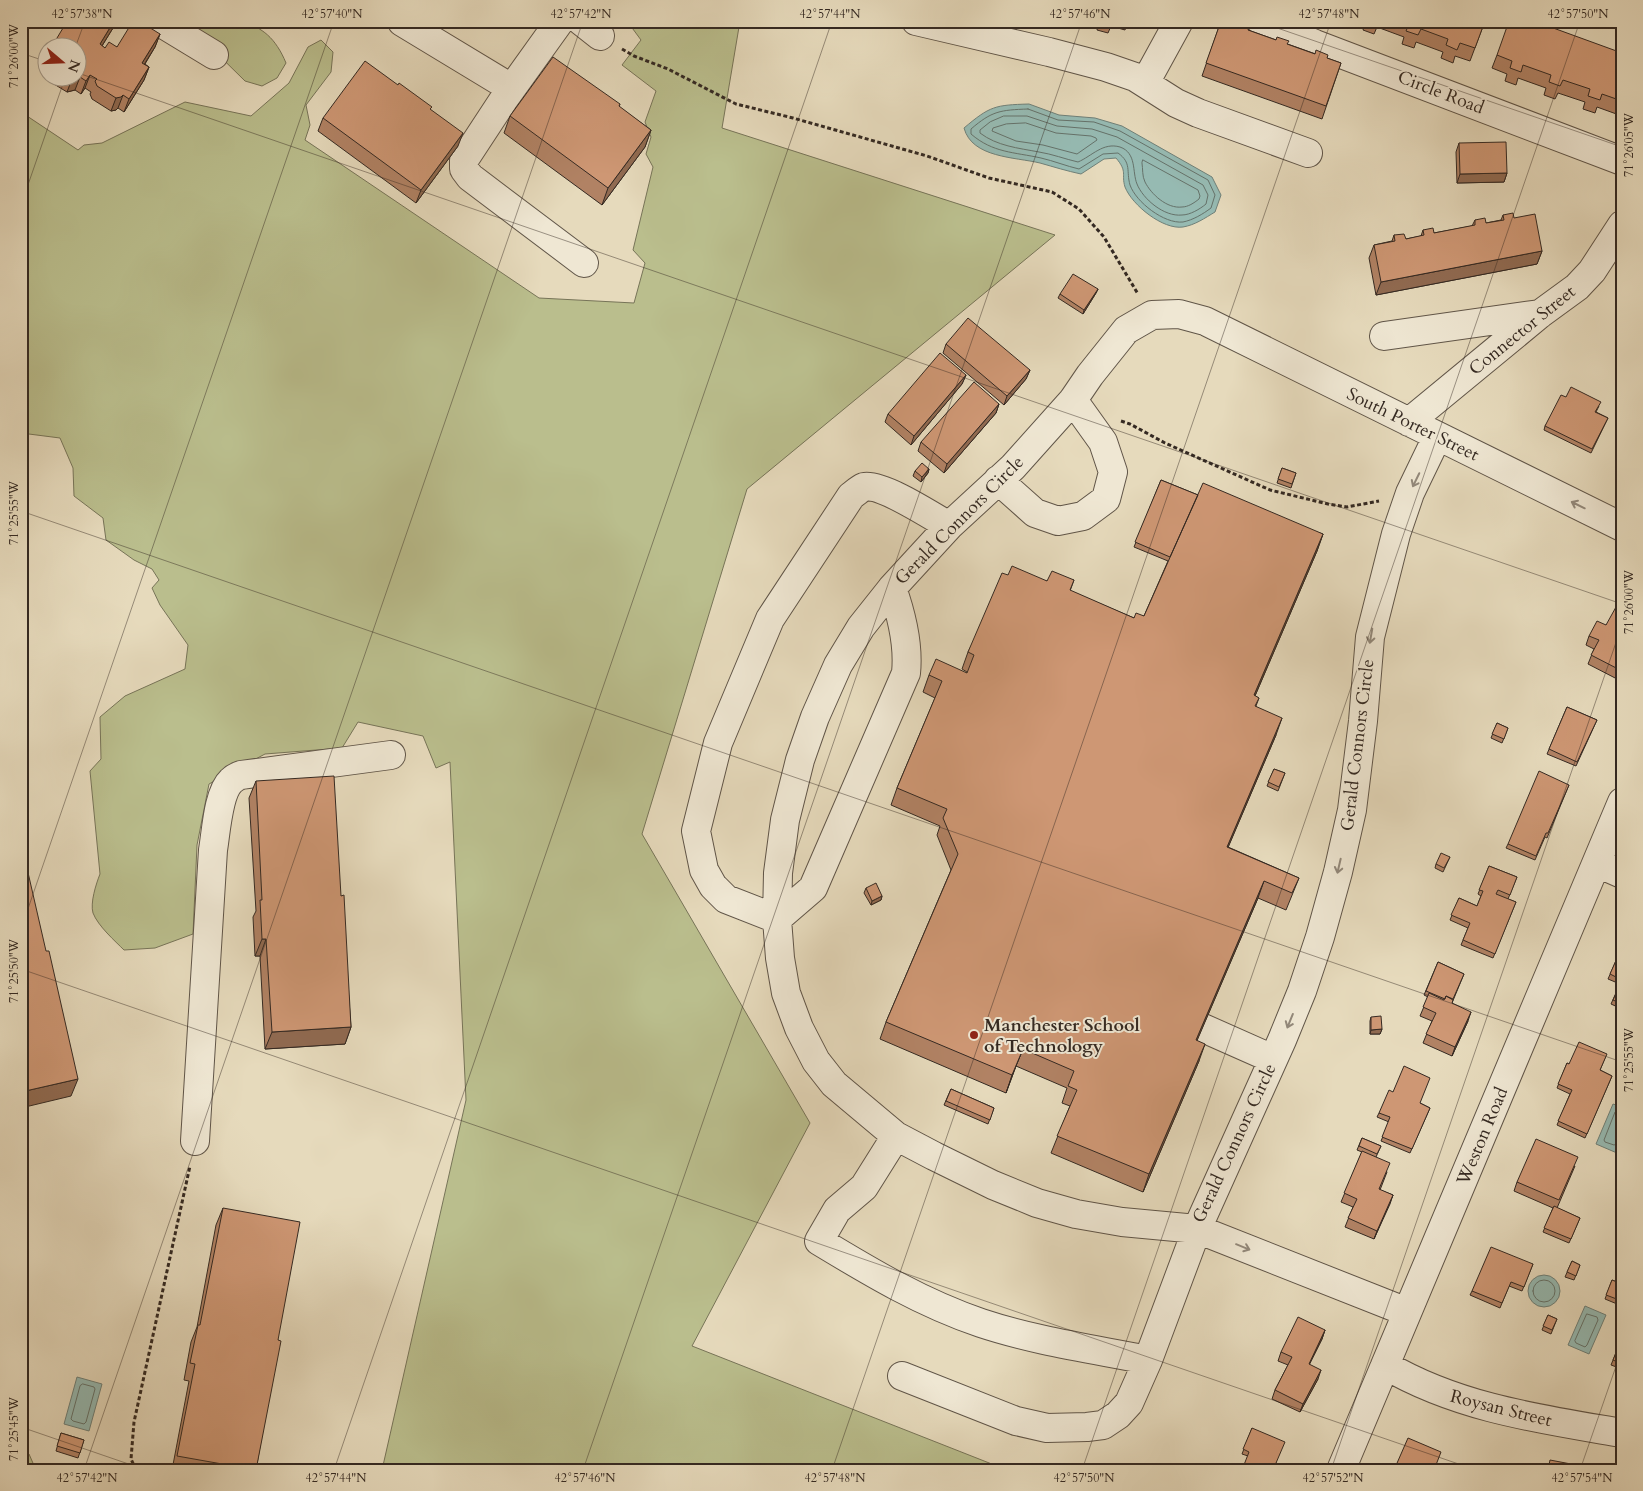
<svg xmlns="http://www.w3.org/2000/svg" width="1643" height="1491" font-family="Cardo,serif">
	<rect width="100%" height="100%" fill="#e6dabc"/>
	<filter id="stains"><feTurbulence type="fractalNoise" baseFrequency=".004" numOctaves="4"/><feColorMatrix values="0 0 0 0 .2 0 0 0 0 .09 0 0 0 0 .02 0 0 0 .5 -.17"/></filter>
	<radialGradient id="worn" r=".72"><stop offset=".6" stop-color="#630" stop-opacity="0"/><stop offset="1" stop-color="#630" stop-opacity=".3"/></radialGradient>
	<path fill="#babe8d" stroke="#777458" d="M184 21C229 21 265 12 286 63L277 78 262 86 245 81Z
		M627 21H740L722 128 1055 235 747 489 642 834 810 1123 692 1346 1007 1470H382L466 1100 450 762 436 768 423 736 358 722 342 748 265 754 209 784 197 845 193 934 155 948 124 950C115 941 98 926 93 913 90 903 96 884 100 874L90 771 101 759 100 717 125 696 185 669 188 645 160 605 152 588 159 580 152 569 134 560 106 540 103 518 74 496 73 468 60 438 21 433V112L78 150 84 145 102 143 185 102 251 116 289 83 308 47 321 40 333 52 331 72 306 105 310 125 305 140 539 298 634 303 645 263 633 250 653 167 646 154 651 137 645 122 656 91 622 65 641 40Z
		M29 1454 36 1470H21V1457Z"/>
	<path fill="#96bab2" stroke="#6f8078" d="M1029 104 1059 115 1095 118 1122 126 1212 177 1221 195 1215 212C1205 218 1195 225 1183 227 1163 230 1132 205 1125 187 1121 174 1128 172 1116 158L1104 159 1081 174C1067 171 1054 167 1040 163 1015 157 972 158 964 128 990 106 995 105 1029 104Z
		M1620 1102H1622V1143L1617 1153 1596 1144 1613 1104 1619 1106Z
		M1528 1291a16 16 0 1 1 32 0a16 16 0 1 1-32 0Z
		M1585 1306 1606 1315 1589 1354 1568 1345Z
		M77 1377 102 1384 89 1431 64 1424Z"/>
	<g fill="none" stroke-linecap="round" stroke-linejoin="round">
		<path stroke="#65726a" stroke-width="1" d="M1028 109 1058 120 1094 122 1120 131 1208 180 1215 195 1211 208C1203 214 1193 220 1183 222 1164 224 1136 202 1130 185 1126 171 1132 163 1118 153L1103 154 1079 169C1066 166 1054 161 1041 158 1014 152 993 153 971 134V129C992 111 1000 110 1028 109Z
			M1004 116H1027L1057 126 1092 129 1117 137 1203 185 1208 195 1206 204C1200 209 1190 215 1182 215 1164 217 1143 199 1137 184 1132 172 1137 153 1120 147 1103 142 1092 156 1078 162 1065 159 1052 154 1039 152 1018 148 997 146 980 133V130L990 122Z
			M1026 123 1056 133 1091 136 1096 138 1097 140 1077 154 1043 145 1016 141 992 131 993 128 1006 124Z
			M1143 160 1198 190 1200 196 1199 199C1194 203 1188 207 1182 207 1167 209 1151 194 1145 182 1142 176 1143 169 1142 163Z
			M1622 1110 1615 1112 1604 1140 1605 1142 1614 1145 1622 1142
			M1533 1291a11 11 0 1 1 22 0a11 11 0 1 1-22 0Z
			M1587 1314 1597 1317 1598 1320 1587 1345 1585 1347 1576 1343 1575 1341Z
			M83 1384 94 1387 95 1389 86 1422 84 1424 73 1421 71 1419 80 1386Z"/>
		<g stroke="#605548" stroke-width="30">
			<path id="minor" d="M158 21 214 55
				M560 21 504 99 464 160V169L470 177 584 263
				M581 21 600 36
				M916 21 1049 52 1106 67 1135 77 1176 103 1198 113 1308 153
				M1261 21 1315 44 1622 161
				M402 22 511 88
				M1145 83 1179 21
				M1384 336 1540 314
				M1409 422 1540 314 1577 287 1592 271 1622 225
				M998 480 1035 513 1058 521 1083 516 1106 499 1113 472 1103 442 1073 400
				M892 588C902 616 909 644 906 673L813 888 777 919 726 899 713 886 704 870 696 831 718 743 770 619 851 496C854 494 859 489 864 487 881 483 932 516 949 526
				M1597 863 1622 874
				M1203 1028 1273 1059
				M896 1136 864 1187 837 1210 819 1241C872 1273 922 1303 981 1323 1035 1341 1093 1349 1148 1360
				M195 1141 213 850C216 833 218 793 231 781 234 778 238 776 241 775L391 755
				M1407 1312 1197 1229 1122 1222 1076 1214 1037 1203 993 1185 934 1156 896 1136 834 1084 816 1061 799 1028 786 993 780 958 777 919 778 873 785 820 800 760 815 717 838 665 861 627 892 588 949 526 1013 467 1073 400 1090 375 1126 330 1152 315 1179 314 1205 321 1622 527
				M1385 1365C1458 1408 1540 1419 1622 1433
				M902 1376 1016 1421 1047 1428 1087 1427 1103 1425 1118 1415 1129 1403 1148 1360 1197 1229 1282 1040 1302 991 1320 937 1338 872 1352 810 1363 721 1370 637 1396 534 1410 493 1437 437
				M1341 1470 1622 802"/>
		</g>
		<path stroke="#342922" stroke-width="3" stroke-dasharray="4 2.5" stroke-linecap="butt" d="M622 49 634 56 668 69 736 104 793 118 927 156 989 178 1052 192 1079 209 1104 237 1138 294
			M1121 421 1130 424 1165 443 1270 490 1328 504 1347 507 1379 501
			M136 1470 131 1459 134 1422 190 1166"/>
		<use href="#minor" stroke="#efe7d3" stroke-width="28"/>
	</g>
	<path fill="#b18264" stroke="#342922" d="M77 21H116L113 28 102 46 105 48 117 47 160 34 155 47 145 64 149 67 144 80 124 112 118 108 116 110 111 111 92 99 90 94 91 92 85 88 81 94 75 90 67 92 49 81V78H78L73 28Z
		M282 21H290L288 25Z
		M1091 21H1128L1125 30 1111 26 1108 33 1097 30 1098 23Z
		M1221 21 1248 30 1341 63 1322 119 1202 76Z
		M1360 21H1485L1470 61 1455 56 1453 63 1441 58 1443 52 1416 42 1414 48 1402 44 1404 37 1377 27 1374 34 1363 30 1365 23Z
		M48 53V73L41 69Z
		M1622 53V116L1597 107 1595 113 1583 109 1585 102 1558 93 1555 99 1544 95 1546 88 1518 78 1516 85 1505 81 1507 74 1492 68 1497 55Z
		M620 104 619 107 651 130 645 147 602 205 504 133 510 116Z
		M431 110 458 146 416 203 318 131 323 118Z
		M1459 143 1507 173 1504 182 1457 183 1456 152Z
		M1503 215 1514 218 1542 251 1537 264 1376 295 1369 258 1374 245 1392 241 1394 235 1406 239 1421 236 1423 230 1434 233 1472 226 1475 220 1486 223 1501 220Z
		M1098 289 1096 293 1083 314 1058 298 1060 294Z
		M946 344 1030 370 1026 379 1004 405 943 353Z
		M966 375 962 384 911 445 885 422 888 414Z
		M1566 397 1599 406 1596 412 1608 418 1591 453 1544 430 1545 426Z
		M999 404 996 413 944 473 918 451 921 442Z
		M1282 468 1296 473 1291 488 1277 483Z
		M929 469 928 473 921 482 913 476 915 471Z
		M1161 480 1198 495 1323 534 1317 551 1255 696 1259 698 1256 706 1276 735 1228 847 1299 878 1286 910 1258 898 1197 1040 1199 1061 1143 1192 1051 1153 1070 1106 1062 1103 1067 1088 1016 1066 1006 1093 880 1039 886 1022 951 870 937 835 940 826 891 805 897 788 935 698 923 692 929 675 967 673V672L962 669 968 652 1008 575 1047 581 1074 580 1070 591 1134 618 1144 616 1168 561 1134 547Z
		M1622 610V674L1619 680 1588 664 1594 649 1586 645 1589 636 1606 625Z
		M1567 707 1597 720 1576 766 1547 754Z
		M1497 723 1508 728 1502 743 1491 738Z
		M1274 769 1285 773 1278 791 1267 786Z
		M256 781 341 896 351 1027 345 1044 265 1049 260 956H255L253 917 256 911 249 798Z
		M1569 785 1547 838 1545 837 1535 860 1506 848 1508 844Z
		M1450 857 1443 872 1435 868 1436 864Z
		M1489 866 1517 877 1508 899 1516 902 1493 958 1461 945 1468 928 1450 920 1459 898 1477 906 1481 896 1478 894Z
		M866 888 882 896 881 900 871 905 864 893Z
		M1622 947V1009L1611 1004 1620 984 1608 979Z
		M1438 962 1464 974 1452 1003 1468 1021 1452 1056 1423 1043 1432 1021 1420 1016 1428 997 1424 995Z
		M1371 1017 1382 1029 1380 1034H1370V1021Z
		M1605 1058 1600 1070 1612 1076 1585 1138 1557 1125 1570 1094 1557 1088 1567 1063 1569 1064Z
		M951 1089 994 1108 988 1124 944 1105Z
		M1420 1103 1430 1108 1410 1153 1381 1141 1389 1122 1377 1117 1379 1113Z
		M1362 1138 1381 1146 1376 1157 1387 1172 1380 1190 1393 1195 1374 1239 1345 1227 1353 1207 1341 1202 1362 1152 1357 1150Z
		M1575 1166 1557 1208 1580 1218 1569 1243 1543 1232 1553 1208 1514 1191 1517 1182Z
		M223 1208 278 1340 256 1470H172L189 1381 184 1380 191 1342 197 1327 216 1225Z
		M1572 1261 1580 1265 1574 1280 1565 1277Z
		M1533 1264 1522 1291 1509 1286 1500 1308 1470 1295 1472 1291Z
		M1612 1280 1622 1284V1306L1605 1299Z
		M1548 1315 1557 1319 1551 1334 1542 1330Z
		M1325 1330 1322 1339 1309 1365 1318 1379 1300 1412 1272 1399 1275 1390 1288 1365 1278 1361 1281 1352Z
		M1622 1338V1369L1611 1365Z
		M1252 1428 1276 1463 1248 1456 1242 1454Z
		M61 1433 84 1440 78 1458 56 1451Z"/>
	<path fill="#906a51" stroke="#342922" d="M114 21H116L113 28 95 57 100 44Z
		M160 34 155 47 137 76 142 63Z
		M149 67 144 80 124 112 129 99Z
		M90 75 85 88 81 94 86 81Z
		M80 77 75 90 67 92 72 79Z
		M123 95 118 108 116 110 111 111 116 98Z
		M651 130 645 147 602 205 608 188Z
		M463 133 458 146 416 203 421 190Z
		M1507 173 1504 182 1457 183 1460 174Z
		M1542 251 1537 264 1376 295 1381 282Z
		M1098 289 1096 293 1083 314 1084 310Z
		M1030 370 1026 379 1004 405 1007 396Z
		M966 375 962 384 911 445 914 436Z
		M999 404 996 413 944 473 947 464Z
		M929 469 928 473 921 482 922 477Z
		M1323 534 1317 551 1248 712 1254 695Z
		M1282 718 1276 735 1221 864 1227 847Z
		M1264 881 1258 898 1190 1057 1196 1040Z
		M882 896 881 900 871 905 872 901Z
		M262 939H266L260 956H255Z
		M1471 1012 1468 1021 1452 1056 1455 1047Z
		M351 1027 345 1044 265 1049 272 1032Z
		M1382 1029 1380 1034H1370L1371 1030Z
		M1205 1044 1199 1061 1143 1192 1149 1174Z
		M1023 1049 1016 1066 1006 1093 1012 1075Z
		M78 1079 71 1096 21 1108V1092Z
		M1393 1195 1390 1204 1374 1239 1377 1231Z
		M1325 1330 1322 1339 1305 1373 1309 1364Z
		M1321 1370 1318 1379 1300 1412 1303 1404Z"/>
	<path fill="#ce9774" stroke="#342922" d="M77 21H114L100 44 105 48 109 42 117 47 133 21H139L160 34 142 63 149 67 129 99 123 95 121 97 116 98 97 86 95 81 97 79 90 75 86 81 80 77 72 79 70 78H78V48H51L66 23 73 28Z
		M1221 21 1236 26 1237 23 1249 27 1248 30 1276 40 1277 37 1289 41 1287 44 1315 54 1316 50 1328 55 1327 58 1341 63 1326 106 1206 63Z
		M1400 21H1485L1475 48 1460 43 1457 50 1446 45 1448 39 1421 29 1418 35 1406 31 1409 24Z
		M1509 21H1534L1622 53V101L1602 94 1600 100 1588 96 1590 89 1563 80 1560 86 1549 82 1551 75 1523 65 1521 72 1510 68 1512 61 1497 55Z
		M553 57 620 104 619 106 651 130 608 188 510 116Z
		M365 61 398 85 399 83 432 107 430 109 463 133 421 190 323 118Z
		M1506 142 1507 173 1460 174 1459 143Z
		M1513 213 1514 218 1535 214 1542 251 1381 282 1374 245 1395 241 1394 235 1404 234 1406 239 1424 235 1423 230 1433 228 1434 233 1475 225V220L1485 218 1486 223 1504 220 1503 215Z
		M1073 274 1098 289 1084 310 1060 294Z
		M968 318 1030 370 1007 396 946 344Z
		M940 353 966 375 914 436 888 414Z
		M974 382 999 404 947 464 921 442Z
		M1571 387 1601 402 1595 412 1608 418 1592 449 1545 426 1561 395 1566 397Z
		M922 463 929 469 922 477 915 471Z
		M1282 468 1296 473 1292 484 1278 479Z
		M1161 480 1198 495 1170 557 1135 542Z
		M1203 483 1323 534 1254 695 1259 698 1255 706 1282 718 1227 847 1299 878 1292 893 1264 881 1196 1040 1205 1044 1149 1174 1057 1136 1077 1090 1068 1086 1074 1071 1023 1049 1012 1075 886 1022 958 854 943 818 947 809 897 788 942 681 929 675 936 659 967 673 974 655 968 652 1002 573 1008 575 1012 566 1047 581 1052 571 1074 580 1070 590 1134 618 1136 613 1144 616Z
		M1616 607 1622 610V671L1591 655 1599 640 1589 636 1597 621 1606 625Z
		M1567 707 1597 720 1577 762 1549 749Z
		M1497 723 1508 728 1504 739 1492 734Z
		M1274 769 1285 773 1279 787 1268 782Z
		M1539 771 1569 785 1548 833H1546L1536 856 1508 844Z
		M334 776 341 896 344 895 351 1027 272 1032 266 939H262L260 900H262L256 781Z
		M21 842 46 951H49L78 1079 21 1092Z
		M1441 853 1450 857 1444 868 1436 864Z
		M1489 866 1517 877 1510 895 1498 890 1496 894 1516 902 1495 954 1463 940 1470 923 1451 915 1459 898 1477 906 1483 891 1479 890Z
		M876 883 882 896 872 901 866 888Z
		M1622 947V980L1610 974Z
		M1438 962 1464 974 1453 999 1446 996 1445 999 1426 991Z
		M1622 981V1004L1613 1000Z
		M1429 993 1444 1000 1446 996 1453 1000 1452 1003 1471 1012 1455 1047 1426 1034 1436 1013 1423 1007Z
		M1381 1016 1382 1029 1371 1030V1017Z
		M1579 1042 1607 1054 1600 1070 1612 1076 1587 1134 1558 1121 1572 1090 1558 1084 1567 1063 1569 1064Z
		M1404 1066 1430 1078 1420 1103 1430 1108 1412 1149 1382 1137 1390 1117 1379 1113 1389 1090 1393 1092Z
		M951 1089 994 1108 990 1120 946 1101Z
		M1362 1138 1381 1146 1377 1154 1359 1146Z
		M1536 1139 1578 1157 1559 1200 1517 1182Z
		M1362 1151 1390 1163 1379 1189 1393 1195 1377 1231 1348 1218 1357 1199 1344 1193Z
		M1554 1206 1580 1218 1571 1239 1544 1228Z
		M223 1208 300 1222 278 1340 281 1341 256 1470 177 1456 195 1364 190 1363 198 1325H200Z
		M1491 1247 1533 1264 1524 1287 1511 1282 1502 1303 1472 1291Z
		M1572 1261 1580 1265 1576 1276 1567 1272Z
		M1612 1280 1622 1284V1301L1606 1295Z
		M1548 1315 1557 1319 1552 1330 1543 1326Z
		M1298 1317 1325 1330 1309 1364 1321 1370 1303 1404 1275 1390 1292 1357 1281 1352Z
		M1622 1338V1364L1613 1360Z
		M1252 1428 1285 1442 1276 1463 1279 1464 1277 1470H1242L1249 1452 1243 1449Z
		M61 1433 84 1440 80 1453 57 1446Z
		M1408 1438 1441 1452 1434 1470H1394Z
		M1550 1460 1597 1469V1470H1548Z"/>
	<defs><path id="oneway-shaft" d="M-6 0H5M1.5-3L5.5 0L1.5 3" fill="none" stroke-width="1.6" stroke-linecap="round" stroke-linejoin="round" transform="scale(1.25)"/></defs>
	<g stroke="#92887a">
		<use href="#oneway-shaft" transform="translate(1416 480) rotate(116)"/>
		<use href="#oneway-shaft" transform="translate(1578 505) rotate(-154)"/>
		<use href="#oneway-shaft" transform="translate(1371 636) rotate(100)"/>
		<use href="#oneway-shaft" transform="translate(1339 866) rotate(103)"/>
		<use href="#oneway-shaft" transform="translate(1290 1021) rotate(112)"/>
		<use href="#oneway-shaft" transform="translate(1243 1247) rotate(22)"/>
	</g>
	<path fill="none" stroke="#342922" stroke-width="1" stroke-opacity="0.45" d="M1257 21 1622 147M75 48 85 21M21 53 48 62M78 73 1622 604M21 205 65 78M21 511 1622 1062M21 929 334 21M21 969 1476 1470M21 1427 146 1470M84 1470 583 21M334 1470 832 21M583 1470 1082 21M832 1470 1331 21M1082 1470 1580 21M1331 1470 1622 625M1580 1470 1622 1349"/>
	<circle fill="#8f2418" stroke="#efe7d3" stroke-width="2" cx="974" cy="1035" r="5"/>
	<g text-anchor="middle" stroke-width="4" stroke-linejoin="round" paint-order="stroke">
		<g font-size="18" fill="#342922" stroke="#efe7d3">
			<text transform="translate(1441 92) rotate(21)" y="6">Circle Road</text>
			<text transform="translate(1522 330) rotate(-39)" y="6">Connector Street</text>
			<text transform="translate(1413 424) rotate(26)" y="6">South Porter Street</text>
			<text transform="translate(959 520) rotate(-45)" y="6">Gerald Connors Circle</text>
			<text transform="translate(1357 745) rotate(-83)" y="6">Gerald Connors Circle</text>
			<text transform="translate(1482 1136) rotate(-67)" y="6">Weston Road</text>
			<text transform="translate(1234 1143) rotate(-65)" y="6">Gerald Connors Circle</text>
			<text transform="translate(1501 1408) rotate(14)" y="6">Roysan Street</text>
		</g>
		<g font-size="18" font-weight="bold" fill="#342922" stroke="#efe7d3" text-anchor="start">
			<text x="984" y="1031">Manchester School<tspan x="984" dy="21">of Technology</tspan></text>
		</g>
	</g>
	<rect width="1643" height="1491" fill="none" stroke="#e6dabc" stroke-width="55"/>
	<g transform="translate(62 62) rotate(109)"><circle r="24" fill="#efe7d3" stroke="#a49b8c"/>
	<path d="M0-4L9 19L0 12L-9 19Z" fill="#8f2418"/>
	<text y="-8" font-size="14" font-weight="bold" text-anchor="middle" fill="#342922">N</text>
	</g>
	<rect x="28" y="28" width="1588" height="1436" fill="none" stroke="#342922" stroke-width="2"/>
	<g font-size="12" text-anchor="middle" fill="#342922">
		<text x="82" y="18">42°57'38"N</text>
		<text x="332" y="18">42°57'40"N</text>
		<text x="581" y="18">42°57'42"N</text>
		<text x="830" y="18">42°57'44"N</text>
		<text x="1080" y="18">42°57'46"N</text>
		<text x="1329" y="18">42°57'48"N</text>
		<text x="1578" y="18">42°57'50"N</text>
		<text transform="translate(14 56) rotate(-90)" y="4">71°26'00"W</text>
		<text transform="translate(1629 145) rotate(-90)" y="4">71°26'05"W</text>
		<text transform="translate(14 513) rotate(-90)" y="4">71°25'55"W</text>
		<text transform="translate(1629 602) rotate(-90)" y="4">71°26'00"W</text>
		<text transform="translate(14 971) rotate(-90)" y="4">71°25'50"W</text>
		<text transform="translate(1629 1060) rotate(-90)" y="4">71°25'55"W</text>
		<text transform="translate(14 1429) rotate(-90)" y="4">71°25'45"W</text>
		<text x="87" y="1482">42°57'42"N</text>
		<text x="336" y="1482">42°57'44"N</text>
		<text x="585" y="1482">42°57'46"N</text>
		<text x="835" y="1482">42°57'48"N</text>
		<text x="1084" y="1482">42°57'50"N</text>
		<text x="1333" y="1482">42°57'52"N</text>
		<text x="1582" y="1482">42°57'54"N</text>
	</g>
	<rect width="100%" height="100%" filter="url(#stains)"/>
	<rect width="100%" height="100%" fill="url(#worn)"/>
</svg>
